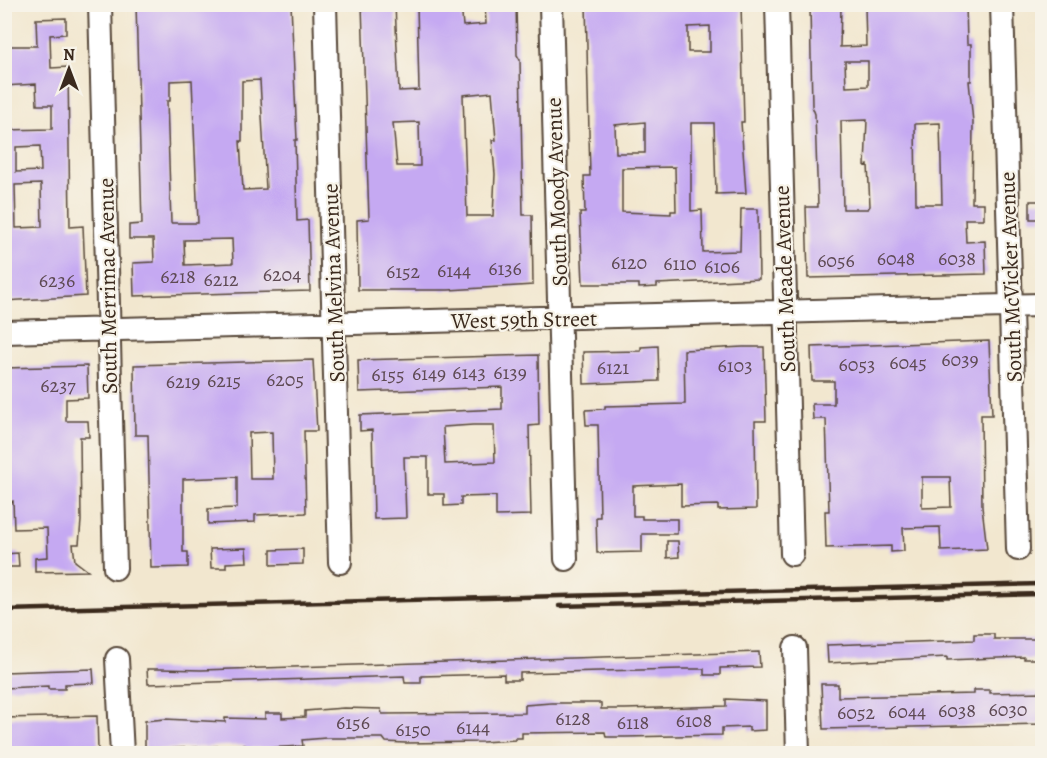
<svg xmlns="http://www.w3.org/2000/svg" width="1047" height="758" font-family="Alegreya,serif">
	<rect width="100%" height="100%" fill="#f7f3e8"/>
	<filter id="ink" filterUnits="userSpaceOnUse"><feTurbulence type="fractalNoise" baseFrequency=".0167" numOctaves="2"/><feDisplacementMap in="SourceGraphic" scale="12" xChannelSelector="R" yChannelSelector="G"/><feConvolveMatrix kernelMatrix="1 2 1 2 8 2 1 2 1" color-interpolation-filters="sRGB"/></filter>
	<filter id="wash" filterUnits="userSpaceOnUse"><feTurbulence type="fractalNoise" baseFrequency=".008" numOctaves="4" result="noise"/><feDisplacementMap in="SourceGraphic" scale="24" xChannelSelector="R" yChannelSelector="G"/><feGaussianBlur stdDeviation="1.35" result="paint"/><feColorMatrix in="noise" values="0 0 0 0 0 0 0 0 0 0 0 0 0 0 0 0 0 1.4 0 .05"/><feComposite in="paint" operator="in"/></filter>
	<g filter="url(#wash)">
		<rect width="100%" height="100%" fill="#f2e7cf"/>
		<g id="blocks">
			<path fill="#c5a9f2" fill-rule="evenodd" d="M136 4H291L297 140H295L297 221 308 220 310 291 134 296 133 263 154 262 153 239H129V225L142 224ZM192 80 198 223H171L167 101H170V81ZM260 80 266 189 243 190 240 141H242V81ZM232 239 233 263 185 265 184 240Z
				M417 4H461L463 26 486 24 485 4H516L517 55 520 60 523 215H532L533 285 448 290H358L357 220 369 219 362 5H395L399 91 419 90ZM492 92 496 140H492L495 174 493 216H467L463 95ZM419 122 420 166H397L393 123Z
				M586 4H741L744 122H741L746 193 716 194 714 123H691V211L702 210 703 252 740 251 741 209H758L759 279 657 284V287L639 288V284H583L580 213H585L584 176H590ZM710 26V52H688V27ZM645 122V153H616L615 125ZM675 167 676 211H671V214L622 212V168Z
				M966 4 967 44H971V81H969L973 122 972 203H984V219H965L966 242 985 241 986 274 808 278 806 207H818L815 114 812 106 810 7H841L840 47 866 46 865 6ZM845 61H868V86L846 87ZM867 120 865 166 868 165 870 206 868 209H843L841 121ZM940 123 942 204H916L915 124Z
				M66 18V34L50 35 51 68 68 67 70 227 83 226 86 296 4 301V130L52 129V105H37L36 84 4 86V46H37L36 19ZM40 146 41 171 16 172V147ZM41 184 42 227 16 228 15 185Z
				M1030 201H1042V219H1030Z
				M989 341 992 415H981L982 507 987 549 941 551 940 527 903 528 904 551 891 552V546L826 548 825 511H829L826 419H813L812 404H834V381H812L811 347ZM922 477H950L951 507 922 508Z
				M658 346 659 381 584 384 583 352 641 351V347Z
				M743 347H764L766 421H755L756 509 718 510V505L681 506V484L633 486V516H642V519H677V534H642V552L597 553 596 517H600L598 425H586L585 410 605 409V406L685 404 684 350Z
				M538 355 539 425 529 426 531 515 496 516V496L461 497V505L444 506V494H428V457H404L406 518 374 519 372 430 360 431V415L502 409V387L359 392 358 360ZM473 425H494L495 462 445 464 443 427Z
				M313 360 317 431H304L306 513 255 515V522L208 524V509L237 508V477L183 479V552H188V567L151 568 148 435H135L134 365ZM272 432 273 479H250L249 433Z
				M87 366 88 398 66 399V421H88L89 437H80L81 521 79 544H73L75 561 88 571 35 572V558L48 557 47 528 14 529 13 501 10 502 7 439H4V368Z
				M667 541H678L679 557 667 558Z
				M246 548 247 562 226 563V568H211L210 549Z
				M303 549V564L271 565V550Z
				M18 553 19 567H4V554Z
				M974 634H994V639H1042V659H1024V657L947 660V657L828 663 827 645 974 640Z
				M759 652 760 667 720 668V675H704V669H681L520 673V680H504V674L421 676V683H405L404 676 148 684 147 669H160L201 670Z
				M93 669 94 683 65 684V689H48V686L4 688V672Z
				M821 684H838V697L974 694V690H990V693L1042 692V724L823 729Z
				M726 699 766 701V730L749 731V727L722 728V735L625 737H606L605 732 522 733V738H515V740L482 742 405 743 386 742 383 738H326L302 740 303 746 266 748H245V745L145 750V721L165 719 225 722V718L265 719V713H282V718L305 717V711L344 708 381 709 382 714 525 713V705L551 703H601V709H625L726 706Z
				M97 716 98 750 4 752V718Z"/>
		</g>
	</g>
	<g filter="url(#ink)">
		<use href="#blocks" fill-opacity="0" stroke="#564639" stroke-width="1.5"/>
		<g fill="none" stroke-linecap="round" stroke-linejoin="round">
			<g stroke="#564639" stroke-width="26">
				<path id="minor" d="M100 4 115 568
					M325 4 340 562
					M551 4 566 559
					M777 4 792 554
					M1002 4 1018 549
					M4 332 1042 305
					M795 648 798 754
					M117 659 122 754"/>
			</g>
			<use href="#minor" stroke="#fff" stroke-width="22"/>
			<path stroke="#3b2a1e" stroke-width="4.5" d="M559 606 1042 594
				M4 610 1042 584"/>
		</g>
	</g>
	<g text-anchor="middle" stroke-width="4.5" stroke-linejoin="round" paint-order="stroke">
		<g font-size="20" fill="#5e4a53">
			<text x="896" y="265">6048</text>
			<text x="957" y="265">6038</text>
			<text x="836" y="267">6056</text>
			<text x="629" y="269">6120</text>
			<text x="680" y="270">6110</text>
			<text x="722" y="273">6106</text>
			<text x="505" y="275">6136</text>
			<text x="454" y="277">6144</text>
			<text x="403" y="278">6152</text>
			<text x="282" y="281">6204</text>
			<text x="178" y="283">6218</text>
			<text x="221" y="286">6212</text>
			<text x="57" y="287">6236</text>
			<text x="960" y="366">6039</text>
			<text x="908" y="369">6045</text>
			<text x="857" y="371">6053</text>
			<text x="735" y="372">6103</text>
			<text x="613" y="374">6121</text>
			<text x="469" y="379">6143</text>
			<text x="510" y="379">6139</text>
			<text x="429" y="380">6149</text>
			<text x="388" y="381">6155</text>
			<text x="285" y="386">6205</text>
			<text x="224" y="387">6215</text>
			<text x="183" y="388">6219</text>
			<text x="58" y="392">6237</text>
			<text x="1008" y="716">6030</text>
			<text x="957" y="717">6038</text>
			<text x="907" y="718">6044</text>
			<text x="856" y="719">6052</text>
			<text x="573" y="725">6128</text>
			<text x="694" y="727">6108</text>
			<text x="353" y="729">6156</text>
			<text x="633" y="729">6118</text>
			<text x="473" y="734">6144</text>
			<text x="413" y="736">6150</text>
		</g>
		<g font-size="22" fill="#3b2a1e" stroke="#f7f3e8">
			<text transform="translate(556 192) rotate(-92)" y="8">South Moody Avenue</text>
			<text transform="translate(1010 277) rotate(-92)" y="8">South McVicker Avenue</text>
			<text transform="translate(784 279) rotate(-92)" y="8">South Meade Avenue</text>
			<text transform="translate(333 283) rotate(-92)" y="8">South Melvina Avenue</text>
			<text transform="translate(107 286) rotate(-91)" y="8">South Merrimac Avenue</text>
			<text transform="translate(524 319) rotate(-1)" y="8">West 59th Street</text>
		</g>
	</g>
	<rect width="1047" height="758" fill="none" stroke="#f7f3e8" stroke-width="24"/>
	<g transform="translate(69 69)" stroke="#f7f3e8" stroke-width="4.5" paint-order="stroke">
	<path d="M0-4.5L10 22L0 15L-10 22Z" fill="#3b2a1e"/>
	<text y="-9" font-size="16" font-weight="bold" text-anchor="middle" fill="#3b2a1e">N</text>
	</g>
</svg>
